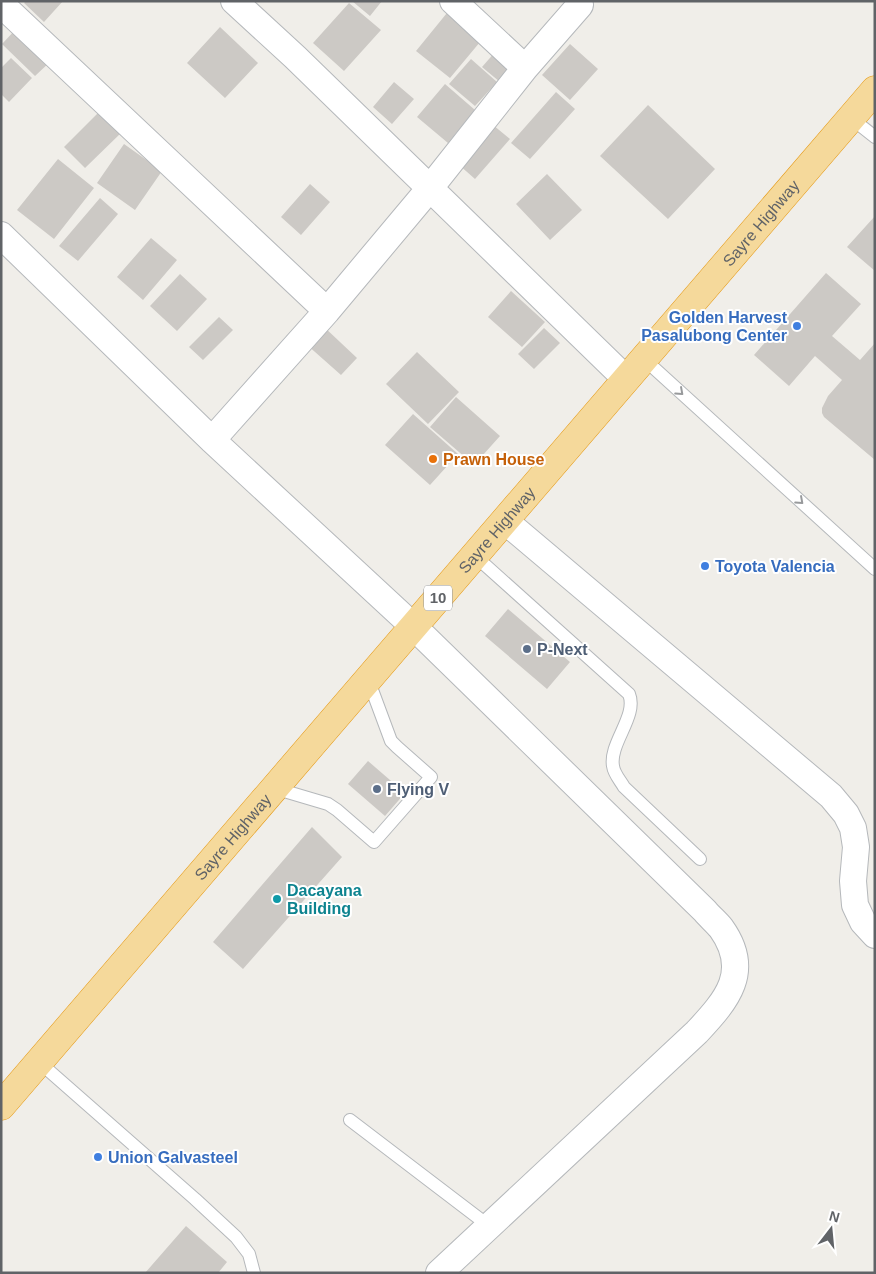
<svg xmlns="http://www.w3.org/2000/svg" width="876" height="1274" font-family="Arial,sans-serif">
	<rect width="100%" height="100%" fill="#f0eee9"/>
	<path fill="#ccc9c5" d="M26 1H63L44 22 24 3Z
		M352 1H382L370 16Z
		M349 3 381 30 344 71 313 43Z
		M451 8 485 36 450 78 416 51Z
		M220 27 258 63 225 98 187 63Z
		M17 28 51 61 35 76 2 44Z
		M570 44 598 69 570 100 542 75Z
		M496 51 514 66 500 82 482 67Z
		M11 58 32 78 9 102 1 94V68Z
		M471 59 497 82 475 106 449 84Z
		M394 82 414 99 392 124 373 107Z
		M445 84 475 110 448 143 417 117Z
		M556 92 575 109 530 159 511 143Z
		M648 105 715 169 668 219 600 156Z
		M100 111 122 132 85 168 64 147Z
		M493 125 510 139 475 179 458 164Z
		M124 144 162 171 135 210 97 183Z
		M58 159 94 188 54 239 17 210Z
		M547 174 582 210 550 240 516 204Z
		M310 184 330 202 301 235 281 217Z
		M100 198 118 214 78 261 59 246Z
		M875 216V271L847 247Z
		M151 238 177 260 143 300 117 277Z
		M826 273 861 304 832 336 860 360 875 343V460L824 417 822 413V408L828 396 842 380 815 356 789 386 754 355Z
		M180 274 207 299 177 331 150 306Z
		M511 291 545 322 522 347 488 317Z
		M219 317 233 330 203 360 189 347Z
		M323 326 357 358 341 375 306 344Z
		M544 328 560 343 534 369 518 354Z
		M417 352 459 392 428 424 386 384Z
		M456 397 500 436 474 465 430 427Z
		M413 414 458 454 430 485 385 445Z
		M508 609 570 662 547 689 485 636Z
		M368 761 405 793 385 816 348 784Z
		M312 827 342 857 243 969 213 942Z
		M186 1226 227 1262 218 1273H145Z"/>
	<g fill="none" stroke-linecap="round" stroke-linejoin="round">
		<g stroke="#b5b8bb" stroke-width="14">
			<path id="lane" d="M851 118 875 137
				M644 359 875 569
				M474 555 629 694C638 716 609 743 613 766 614 774 620 780 624 787L700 859
				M274 788 328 804 337 810 374 842 431 777 397 747 391 741 368 679
				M39 1062 195 1199 236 1237 249 1254 254 1273
				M350 1120 489 1226"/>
		</g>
		<g stroke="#b5b8bb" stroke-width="28">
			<path id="street" d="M234 1 295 57 626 379
				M453 1 525 68
				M1 4 327 311
				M1 235 212 440 413 626 705 911C710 917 716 922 721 928 752 971 727 1000 697 1032L439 1273
				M212 440 327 311 430 188 525 68 580 5
				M505 521 831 796 846 814 853 828 856 847 853 881 855 905 863 922 875 935"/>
		</g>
		<g stroke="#e59914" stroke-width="29">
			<g id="highway">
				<path id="s1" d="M1 1106 875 90"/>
			</g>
		</g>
		<use href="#lane" stroke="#fff" stroke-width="12"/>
		<use href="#street" stroke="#fff" stroke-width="26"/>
		<use href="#highway" stroke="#f5d99b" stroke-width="28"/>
	</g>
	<defs><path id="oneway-chevron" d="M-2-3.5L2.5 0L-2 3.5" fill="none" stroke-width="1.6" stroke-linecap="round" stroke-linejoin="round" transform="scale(1.25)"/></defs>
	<g stroke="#989a9c">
		<use href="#oneway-chevron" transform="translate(680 392) rotate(42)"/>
		<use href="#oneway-chevron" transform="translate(800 501) rotate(42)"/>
	</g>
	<g fill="#3f7fe0" stroke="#fff" stroke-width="2">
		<circle cx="797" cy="326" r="5"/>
		<circle cx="705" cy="566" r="5"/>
		<circle cx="98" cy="1157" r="5"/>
	</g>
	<circle fill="#e8710a" stroke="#fff" stroke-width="2" cx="433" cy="459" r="5"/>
	<g fill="#5c6f8a" stroke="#fff" stroke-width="2">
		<circle cx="527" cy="649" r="5"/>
		<circle cx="377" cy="789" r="5"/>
	</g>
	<circle fill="#0f9aa8" stroke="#fff" stroke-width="2" cx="277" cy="899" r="5"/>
	<g text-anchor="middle" stroke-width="4" stroke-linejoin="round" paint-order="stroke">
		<rect fill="#fff" stroke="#909295" stroke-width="1" x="424" y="585.5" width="28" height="25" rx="4"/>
		<g font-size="15" font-weight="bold" fill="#606367">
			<text x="438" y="603">10</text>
		</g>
		<g font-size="16" fill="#606367" stroke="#fff">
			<text dy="6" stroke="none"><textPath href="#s1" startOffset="1165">Sayre Highway</textPath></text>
			<text dy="6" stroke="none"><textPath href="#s1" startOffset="760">Sayre Highway</textPath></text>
			<text dy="6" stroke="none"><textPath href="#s1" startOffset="355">Sayre Highway</textPath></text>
		</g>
		<g font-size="16" font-weight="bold" fill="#366cbe" stroke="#fff" text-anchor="start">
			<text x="787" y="323" text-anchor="end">Golden Harvest<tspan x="787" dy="18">Pasalubong Center</tspan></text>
			<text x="715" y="572">Toyota Valencia</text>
			<text x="108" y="1163">Union Galvasteel</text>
		</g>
		<g font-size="16" font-weight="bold" fill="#c56008" stroke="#fff" text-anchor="start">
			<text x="443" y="465">Prawn House</text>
		</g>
		<g font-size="16" font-weight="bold" fill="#4e5e75" stroke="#fff" text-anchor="start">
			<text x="537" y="655">P-Next</text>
			<text x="387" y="795">Flying V</text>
		</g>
		<g font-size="16" font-weight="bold" fill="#0d838f" stroke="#fff" text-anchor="start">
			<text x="287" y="896">Dacayana<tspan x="287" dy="18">Building</tspan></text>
		</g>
	</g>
	<rect width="876" height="1274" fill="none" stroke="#606367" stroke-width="5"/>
	<g transform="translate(831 1229) rotate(16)" stroke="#ffffff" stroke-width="4" paint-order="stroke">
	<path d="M0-4L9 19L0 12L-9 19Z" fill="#606367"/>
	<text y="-8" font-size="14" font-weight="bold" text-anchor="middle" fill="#606367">N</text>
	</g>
</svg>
